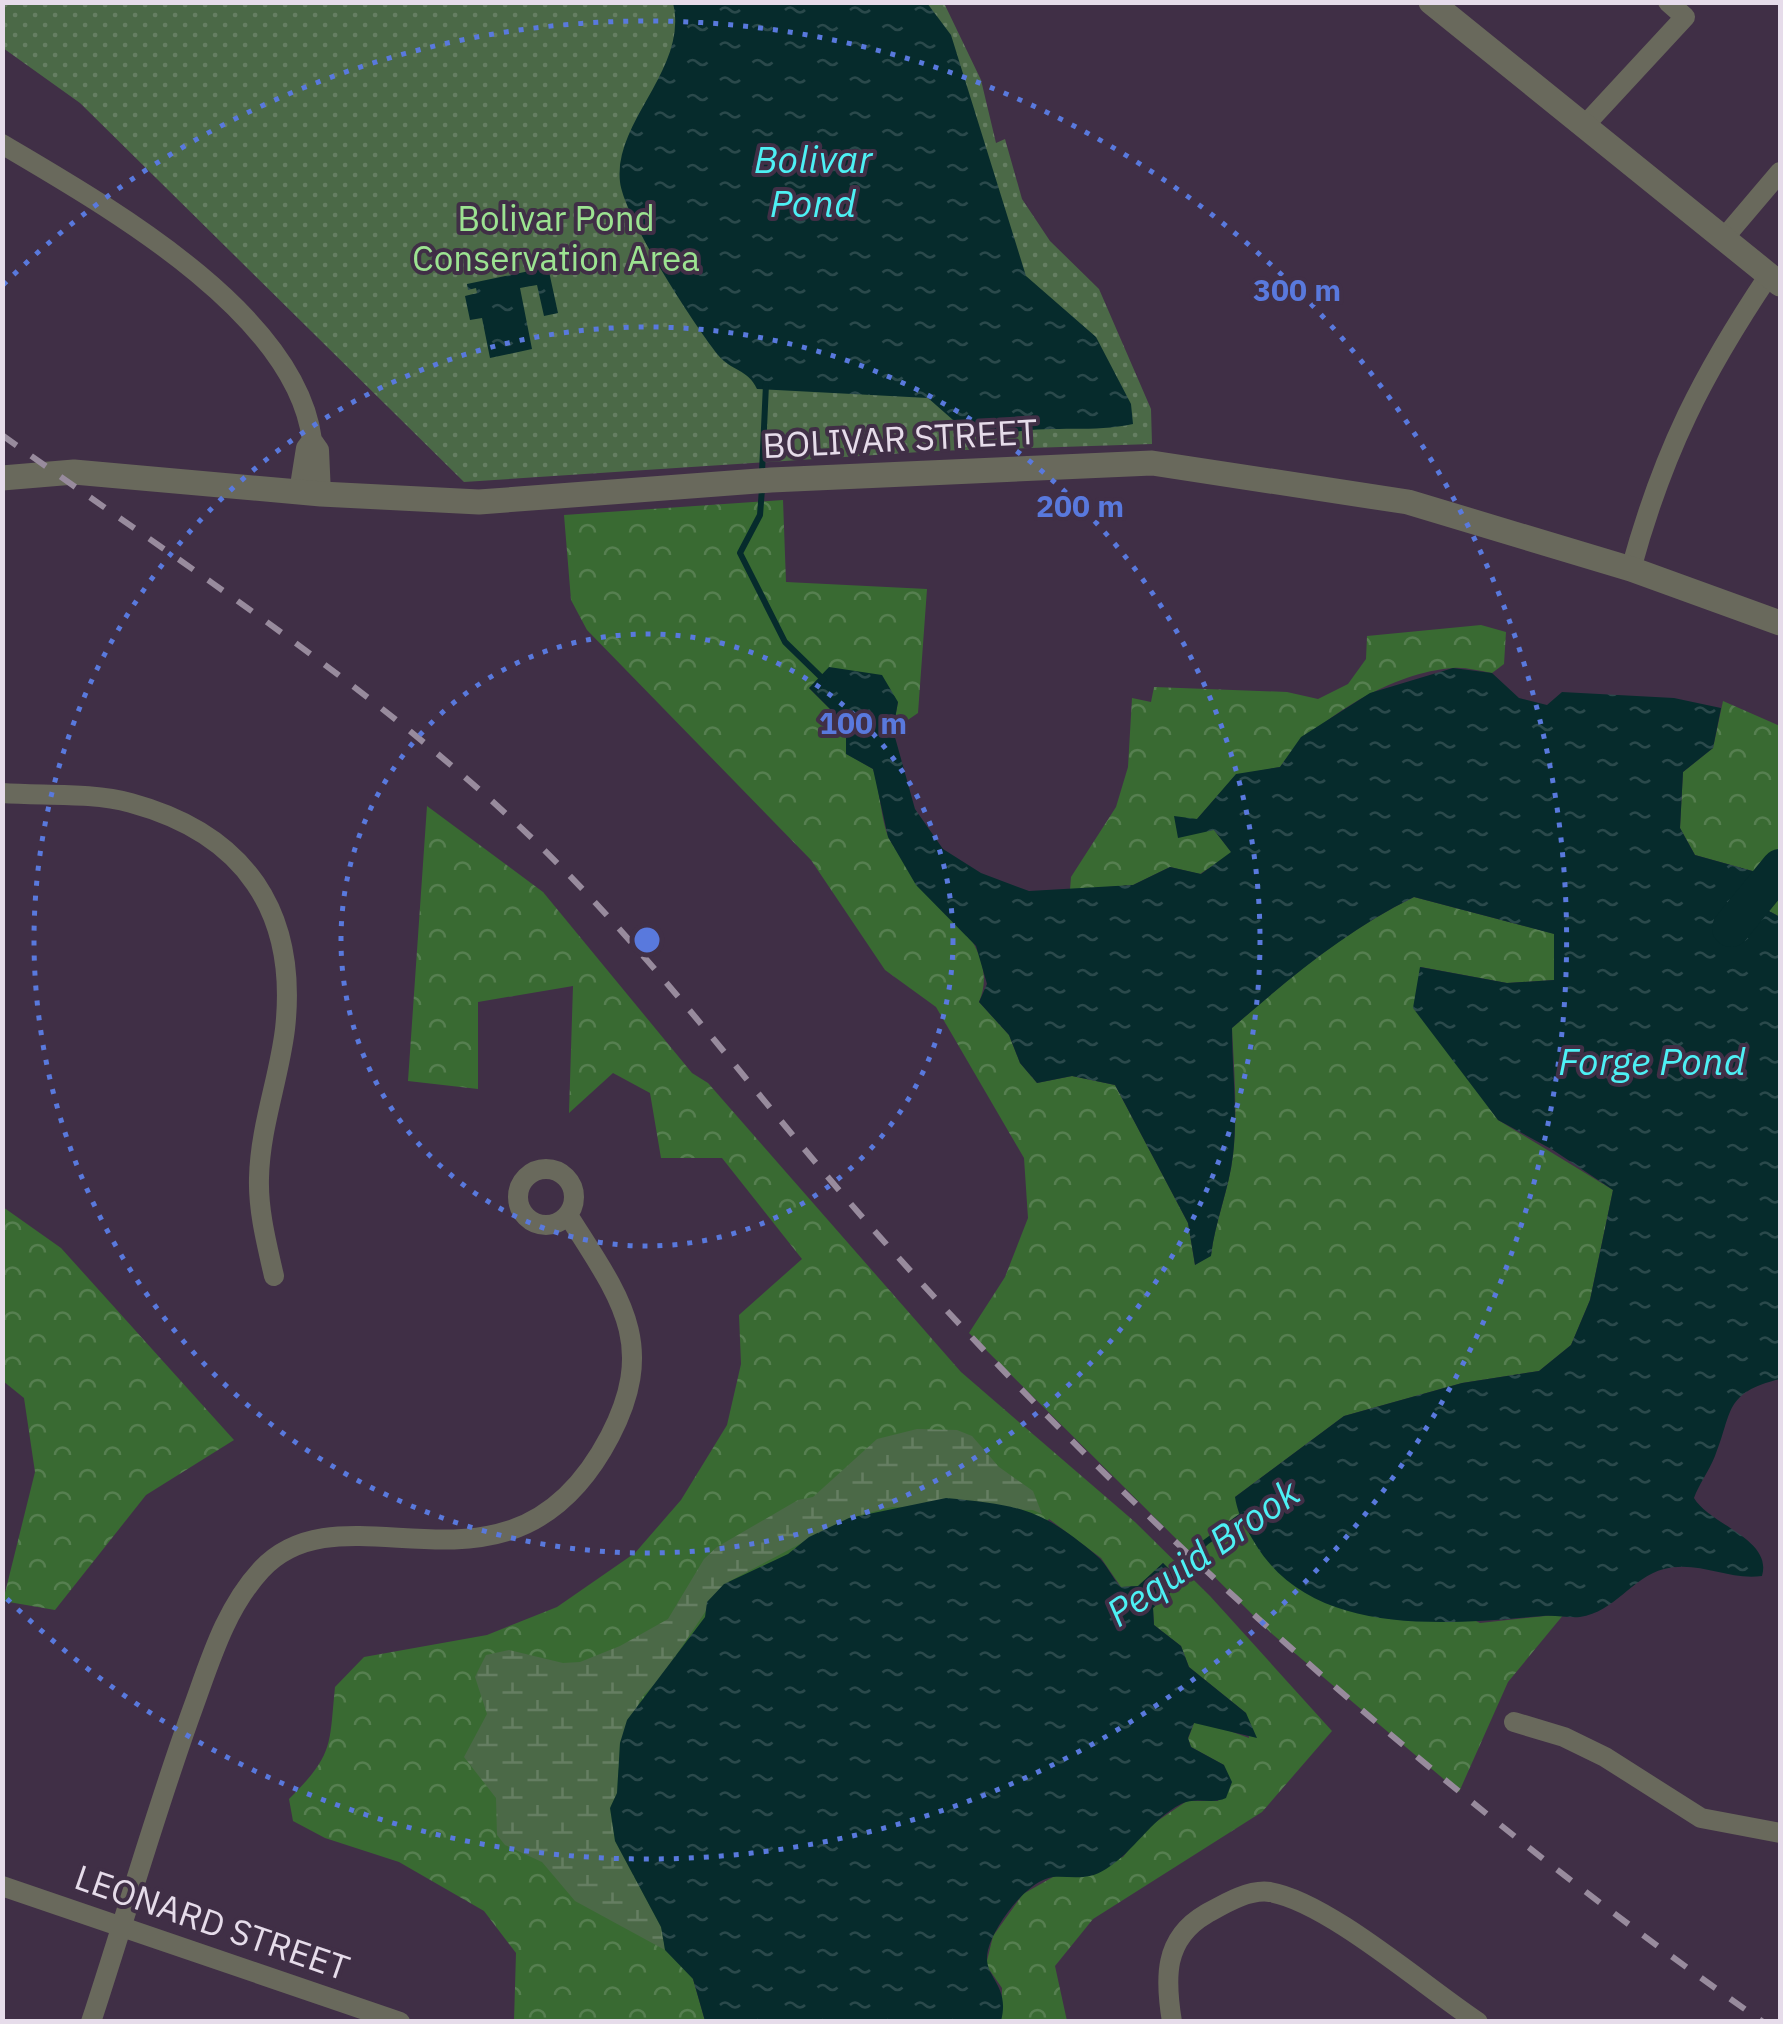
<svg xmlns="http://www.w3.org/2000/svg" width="1783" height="2024" font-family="'IBM Plex Sans',sans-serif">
	<defs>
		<pattern id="forest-crowns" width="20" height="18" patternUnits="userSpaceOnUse" patternTransform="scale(2.5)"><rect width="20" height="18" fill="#396a32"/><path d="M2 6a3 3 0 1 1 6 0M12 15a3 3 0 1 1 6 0" fill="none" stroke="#567f50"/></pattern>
		<pattern id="wetland-marsh" width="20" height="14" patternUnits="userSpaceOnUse" patternTransform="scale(2.5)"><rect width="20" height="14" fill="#4b6947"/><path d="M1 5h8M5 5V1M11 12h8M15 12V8" fill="none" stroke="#657e62"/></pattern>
		<pattern id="park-dots" width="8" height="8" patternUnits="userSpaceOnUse" patternTransform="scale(2.5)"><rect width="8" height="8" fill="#4b6947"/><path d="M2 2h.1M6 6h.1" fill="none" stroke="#657e62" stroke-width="1.8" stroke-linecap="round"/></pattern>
		<pattern id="water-ripples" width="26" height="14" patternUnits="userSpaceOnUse" patternTransform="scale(2.5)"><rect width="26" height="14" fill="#062b2c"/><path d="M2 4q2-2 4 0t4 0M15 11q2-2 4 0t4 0" fill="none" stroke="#2a494b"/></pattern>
	</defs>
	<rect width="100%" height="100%" fill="#402f46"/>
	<path fill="url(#forest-crowns)" d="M783 500 786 582 927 589 918 713 893 730 898 702 809 688 846 725 847 754 873 769C880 789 881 821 889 838 914 889 1006 939 979 1002L1009 1035 1020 1063 1037 1083 1072 1076 1115 1085 1188 1223 1195 1265 1211 1255C1215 1221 1229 1190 1233 1155 1238 1114 1234 1069 1232 1028 1290 977 1345 931 1414 897L1555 934 1554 980 1507 983 1421 967 1446 1047 1498 1120 1613 1190 1590 1300 1571 1345 1539 1371 1462 1383 1344 1416 1235 1497 1480 1623 1564 1614 1508 1682 1459 1792 1271 1633 969 1333 1005 1277 1028 1218 1024 1158 936 1007 885 970 811 860 587 630 571 600 564 515Z
		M1481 625 1506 632 1504 664 1492 673C1480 671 1465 667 1453 668 1393 672 1315 719 1280 767L1236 775 1197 819 1214 830 1232 853 1200 874 1170 867 1133 885 1070 890 1071 877 1116 807 1128 767 1132 698 1151 702 1154 687 1287 692 1318 699 1348 684 1366 659 1367 636Z
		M1723 701 1780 726V917L1769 911 1756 872 1695 855 1680 828 1683 772 1713 748Z
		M427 806 543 892 692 1073 708 1083 961 1372 1135 1522 1210 1596 1332 1731 1262 1812 1093 1919 1055 1966 1067 2021H1001L1002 1988 986 1965 993 1936 1023 1894 1053 1877 1123 1857 1144 1830 1187 1801H1218L1224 1765 1191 1747 1188 1739 1194 1723 1202 1721 1249 1738 1246 1713 1189 1667 1181 1646 1154 1625 1153 1608 1182 1582 1163 1563 1138 1586 1121 1587 1101 1558 1049 1519 693 1979 705 2021H514L516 1953 484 1911 399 1862 325 1838 293 1821 289 1799C334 1754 329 1747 335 1687L364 1657 487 1635 557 1607 635 1553 681 1500 727 1425 741 1364 739 1315 802 1259 722 1158H661L650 1093 613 1073 569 1113 573 986 478 1002V1089L408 1081Z
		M3 1207 61 1248 234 1440 146 1495 55 1610 3 1601 35 1472 24 1398 3 1381Z"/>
	<path fill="url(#wetland-marsh)" d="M917 1429 957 1430 972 1436 999 1467 1033 1491 1042 1514 1033 1510 892 1507 849 1518 724 1584 660 1679 642 1697 620 1743 617 1793 610 1808 615 1841 661 1927 665 1950 575 1901 542 1862 505 1845 497 1835 496 1798 464 1757 487 1714 475 1677 486 1655 509 1650 563 1663 580 1662 620 1646 668 1619 704 1559 717 1547 798 1500 813 1497 877 1439Z"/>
	<path fill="url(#park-dots)" d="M3 2 944 3 981 80 996 143 1005 139 1022 199 1050 241 1099 289 1151 409 1152 444 935 451 464 482 80 103 3 48Z"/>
	<path fill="url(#water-ripples)" d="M673 3H927L951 35 1026 276 1096 337 1131 404 1133 424C1084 435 1035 421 989 439L961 427 928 398 757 389C748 369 731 371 718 355 694 325 624 217 620 182 613 121 689 69 673 3Z
		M548 267 558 313 544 316 537 285 520 288 532 349 490 358 482 318 470 320 465 296 477 293 476 288 468 290 467 284Z
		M829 667 882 675 898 702 893 730 915 809 943 849 981 873 1029 891 1133 885 1170 867 1201 874 1231 852 1214 830 1178 838 1174 816 1197 819 1236 774 1280 767 1301 737 1370 693 1453 668 1492 673 1519 698 1547 705 1562 692 1674 698 1721 708 1713 748 1683 772 1680 828 1695 855 1756 872 1769 911 1780 917V1379C1723 1393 1733 1412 1715 1456 1709 1471 1699 1484 1694 1498 1710 1525 1773 1539 1762 1576 1729 1581 1699 1560 1664 1569 1632 1577 1615 1612 1580 1617 1569 1618 1555 1615 1543 1616 1448 1624 1314 1639 1256 1545 1246 1528 1238 1516 1235 1497L1344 1416 1462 1383 1539 1371 1571 1345 1590 1300 1613 1190 1553 1150 1498 1120 1413 1008 1420 967 1507 983 1554 980V934L1414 897C1345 931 1290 978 1232 1028 1232 1069 1238 1113 1233 1155 1229 1190 1215 1221 1211 1256L1195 1265 1188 1223 1115 1085 1072 1076 1037 1083 1020 1063 1009 1035 979 1002 987 984 976 946 916 885 888 837 873 769 846 754V725L809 688Z
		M946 1498C1018 1505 1041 1508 1097 1556 1107 1564 1112 1578 1121 1587L1138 1586 1163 1563 1182 1582 1153 1608 1154 1625 1181 1646 1189 1667 1246 1713 1257 1738 1194 1723 1188 1738 1191 1747 1224 1765 1232 1782 1226 1798C1211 1805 1197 1796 1181 1804 1149 1821 1135 1851 1106 1869 1088 1881 1072 1876 1053 1877 1027 1880 994 1926 988 1950 981 1977 1011 1983 1001 2021H705L693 1979 665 1950 661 1927 615 1841 610 1808 617 1793 620 1743 627 1720 705 1617 707 1602 724 1584 788 1554 809 1537 849 1518Z"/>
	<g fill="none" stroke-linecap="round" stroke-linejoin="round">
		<path stroke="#062b2c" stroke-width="6" d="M762 472 766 384
			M762 489 760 515 740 553 785 642 824 680
			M1169 1578 1206 1542 1243 1515"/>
		<path stroke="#062b2c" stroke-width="38" d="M1731 928 1780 868"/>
		<path stroke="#69695c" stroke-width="20" d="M1584 126 1685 17 1668 2
			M2 144C105 205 296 312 312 440
			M1724 238 1780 172
			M299 492 306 448 312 440 319 450 321 494
			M1631 569C1663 452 1702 375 1769 275
			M2 793C43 796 92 792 131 803 245 834 298 912 285 1029 279 1079 260 1127 259 1178 258 1211 267 1245 274 1276
			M518 1197a28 28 0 1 1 56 0a28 28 0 1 1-56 0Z
			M1514 1722 1564 1737 1605 1757 1701 1818 1780 1833
			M2 1886 400 2022
			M91 2022C126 1916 156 1809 194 1705 211 1658 226 1608 261 1570 347 1477 511 1626 610 1436 659 1342 618 1295 568 1215
			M1172 2022C1165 1979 1163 1939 1206 1914 1224 1904 1248 1889 1270 1892 1328 1902 1425 1987 1478 2022"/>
		<path stroke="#69695c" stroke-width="25" d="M1431 2 1780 284
			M2 478 74 472 321 494 479 502 771 480 1152 463 1408 502 1631 569 1780 623"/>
		<path stroke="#988b9d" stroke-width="6" stroke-dasharray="18 18" stroke-linecap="butt" d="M2 435C176 560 361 678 517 824 648 946 753 1094 872 1228 1137 1527 1436 1792 1763 2022"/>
	</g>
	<g fill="none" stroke="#5979dd" stroke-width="5" stroke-dasharray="5 10">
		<circle cx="647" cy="940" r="306"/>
		<circle cx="647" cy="940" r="613"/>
		<path d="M3 285A919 919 0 1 1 3 1595"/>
	</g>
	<g text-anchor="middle" stroke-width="8" stroke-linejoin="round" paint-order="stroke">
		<g font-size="35" fill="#9ce391" stroke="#402f46">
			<text x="556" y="231">Bolivar Pond<tspan x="556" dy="40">Conservation Area</tspan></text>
		</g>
		<g font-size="35" fill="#e6dcea" stroke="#402f46">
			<text transform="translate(900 439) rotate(-3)" y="12">BOLIVAR STREET</text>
			<text transform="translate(212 1923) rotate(19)" y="12">LEONARD STREET</text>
		</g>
		<g font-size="38" font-style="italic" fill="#4df0f4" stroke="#402f46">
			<text x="813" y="173">Bolivar<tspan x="813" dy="44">Pond</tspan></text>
			<text x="1652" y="1075">Forge Pond</text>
			<text transform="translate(1203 1553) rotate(-35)" y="13">Pequid Brook</text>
		</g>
	</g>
	<circle cx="647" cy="940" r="15" fill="#5979dd" stroke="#402f46" stroke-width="5"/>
	<g font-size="30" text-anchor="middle" font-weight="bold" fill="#5979dd" stroke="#402f46" stroke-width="8" stroke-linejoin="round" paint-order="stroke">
		<text x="1297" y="301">300 m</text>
		<text x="1080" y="517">200 m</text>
		<text x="863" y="734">100 m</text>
	</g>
	<rect width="1783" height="2024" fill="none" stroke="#e6dcea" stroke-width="10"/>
</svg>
